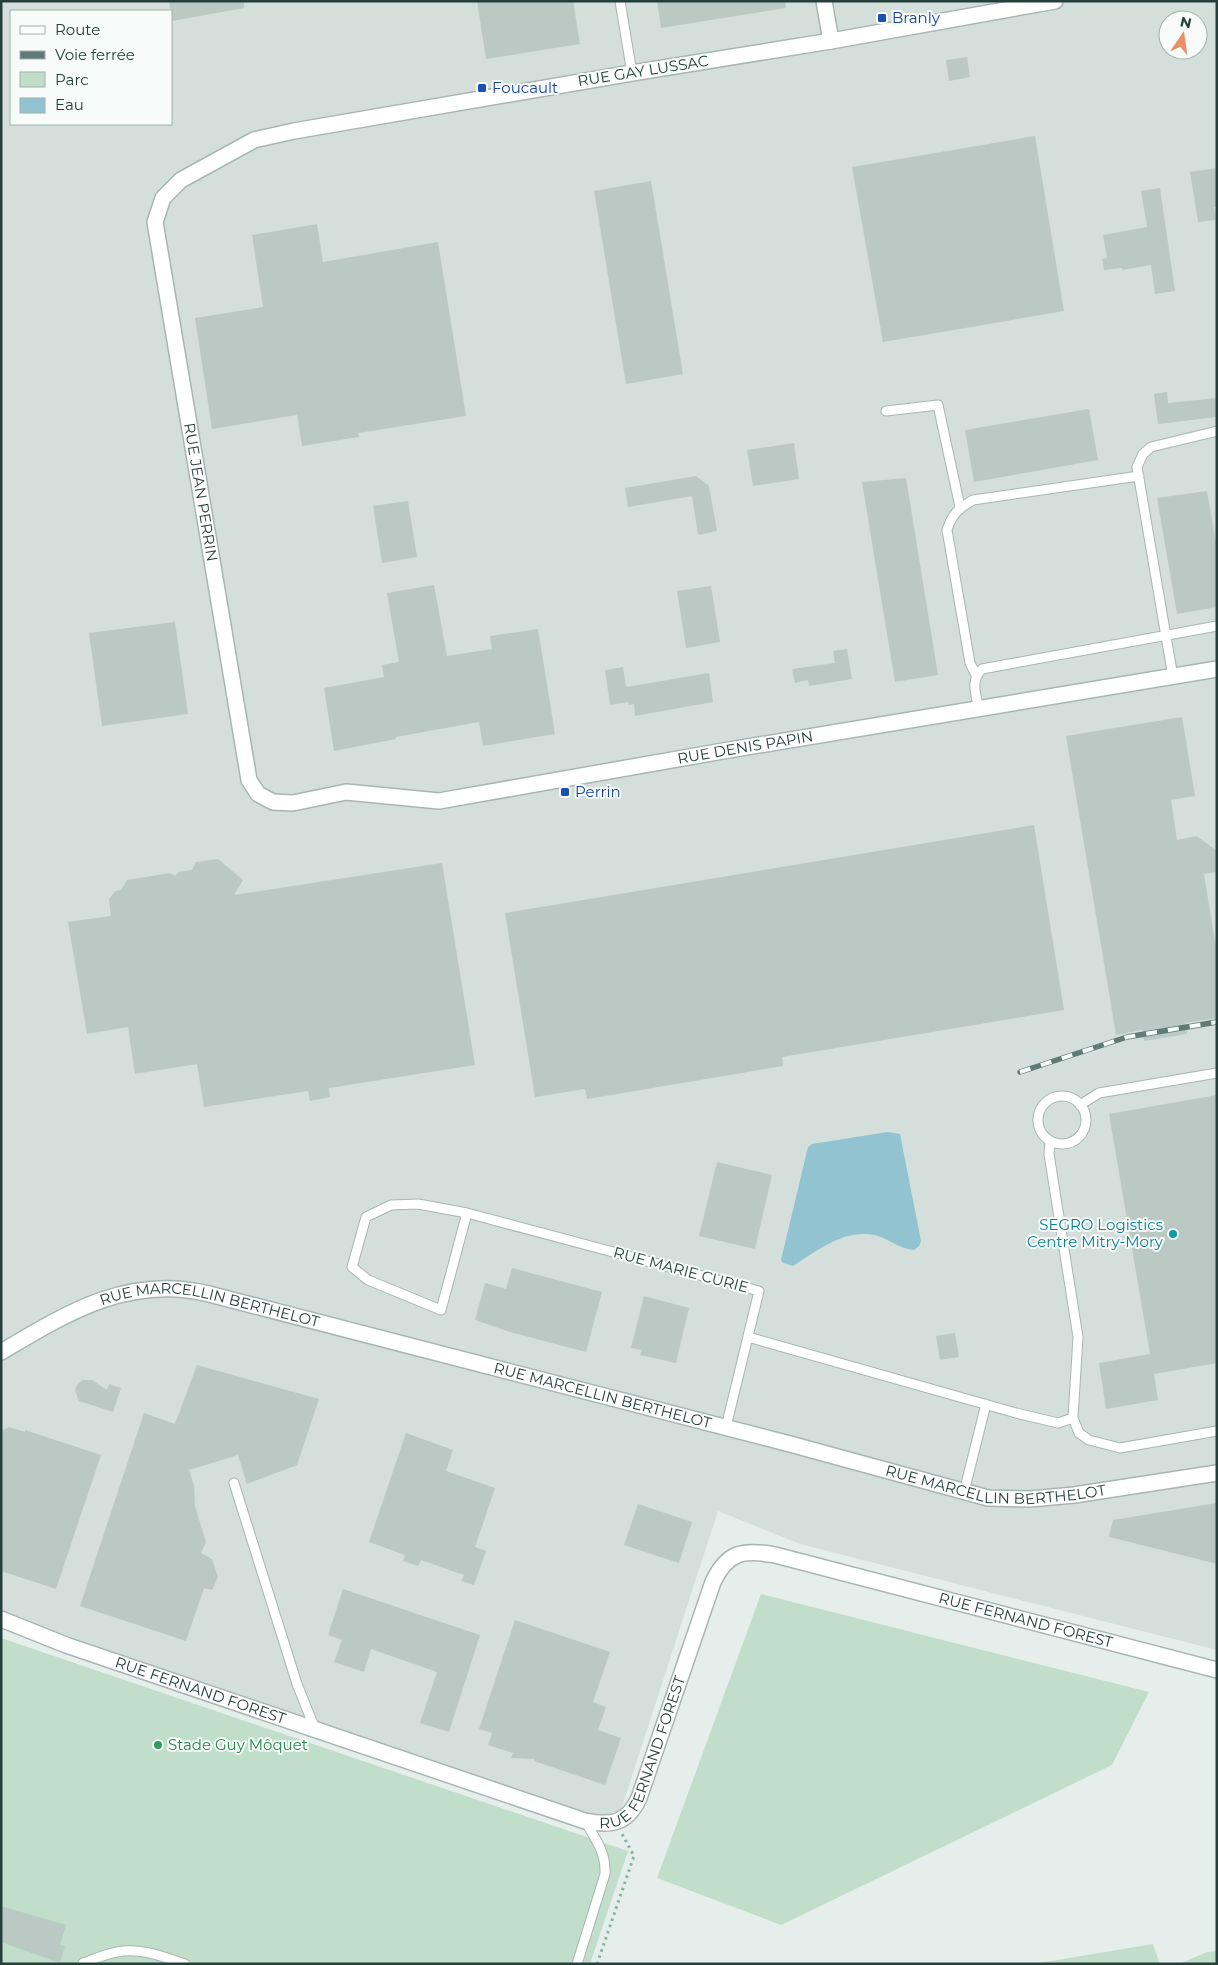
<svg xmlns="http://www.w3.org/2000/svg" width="1218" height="1965" font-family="Montserrat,sans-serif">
	<rect width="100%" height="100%" fill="#e6eeeb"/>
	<path fill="#d4deda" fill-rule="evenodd" d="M1 1H1217V1650L800 1544 718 1511 621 1810 596 1818 182 1676 1 1612ZM11 11H171V124H11ZM1168 20H1198V50H1168Z"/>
	<path fill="#c0deca" d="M761 1594 1149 1692 1112 1765 781 1925 657 1878Z
		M1 1638 628 1851 590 1964H1Z
		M1153 1944 1160 1964H1033Z
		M1217 1951V1964H1179L1207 1952Z"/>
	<path fill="#91c3d0" d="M888 1132 900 1134 921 1241 919 1246 914 1250C901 1249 890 1240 878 1236 846 1227 818 1250 793 1266L783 1263 781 1260 808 1147 812 1144Z"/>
	<path fill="#bbc9c4" d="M169 1H244V8L172 21Z
		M477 1H573L580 44 486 59Z
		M657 1H785L786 8 661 28Z
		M967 57 970 77 949 81 946 60Z
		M1035 136 1064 311 883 342 852 167Z
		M1217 168V207H1214L1216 220 1198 222 1190 172Z
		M651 181 683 374 626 384 594 191Z
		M1160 188 1175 291 1155 294 1151 265 1122 270V268L1104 270 1102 259 1107 258 1103 235 1147 227 1141 191Z
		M317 224 323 262 438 242 466 416 358 433 359 437 302 446 297 415 212 429 195 318 263 307 252 235Z
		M1167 392 1168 403 1217 398V417L1158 424 1154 394Z
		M1089 409 1098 460 974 482 965 430Z
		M794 443 799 479 753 486 747 450Z
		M696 476 709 486 717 531 698 535 692 496 628 507 625 488Z
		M906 478 938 675 895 682 862 482Z
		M1207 491 1217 548V607L1177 614 1157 498Z
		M408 501 417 557 382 563 373 506Z
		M434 585 447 656 492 649 490 636 538 629 555 734 483 746 479 722 396 737V739L334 751 324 688 384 677 382 665 399 662 387 593Z
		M711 586 720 642 686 648 677 591Z
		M175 622 188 714 102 726 89 633Z
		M847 649 852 679 809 686 808 680 795 683 792 669 835 663 833 651Z
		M623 667 626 687 709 673 713 702 635 716 634 704 629 705 628 702 610 705 605 670Z
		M1182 717 1195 796 1171 800 1177 840 1197 836 1217 851V872L1204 874 1217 954V1018L1185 1023 1187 1034 1144 1041 1142 1030 1116 1035 1066 736Z
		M1034 825 1064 1010 782 1057 783 1066 587 1099 585 1089 535 1097 505 913Z
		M218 859 243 880 234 895 442 863 475 1065 329 1088 330 1097 310 1101 308 1091 204 1107 197 1064 135 1074 128 1027 87 1034 68 922 111 916 109 899 115 891 121 890 127 880 170 873 175 876 179 872 192 870 196 862Z
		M1217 1095V1363L1154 1374 1158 1400 1106 1409 1099 1363 1150 1354 1109 1114Z
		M717 1162 772 1175 755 1249 699 1236Z
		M512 1268 602 1292 586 1352 510 1332 475 1320 485 1283 506 1289Z
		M644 1296 689 1308 676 1363 640 1355 642 1350 631 1348Z
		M955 1333 959 1357 940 1360 936 1336Z
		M197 1365 319 1399 297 1465 247 1484 238 1455 189 1470 194 1486 195 1506 206 1542 201 1553 212 1559 218 1577 212 1590 204 1588 186 1641 80 1606 144 1413 175 1424Z
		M82 1380H92L107 1390 109 1384 121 1388 113 1412 79 1401 75 1390 77 1385Z
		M9 1427 25 1432V1430L101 1455 56 1589 1 1571V1431Z
		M406 1433 453 1450 446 1471 495 1488 475 1547 486 1551 474 1585 461 1581 464 1575 421 1560 418 1566 403 1561 405 1555 369 1542Z
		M1217 1503V1564L1109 1537 1113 1520Z
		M638 1504 692 1522 679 1563 624 1545Z
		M343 1589 480 1635 449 1732 420 1723 437 1672 371 1649 364 1672 334 1662 342 1640 328 1635Z
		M515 1620 610 1652 593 1702 606 1707 598 1730 621 1738 605 1785 534 1761 535 1759 511 1758 513 1753 488 1745 492 1733 479 1729Z
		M1 1906 66 1925 60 1945 65 1946 60 1963 1 1942Z"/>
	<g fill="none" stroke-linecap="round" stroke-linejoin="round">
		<g stroke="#a8b6b3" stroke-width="11">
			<path id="service" d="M620 1 632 73
				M886 411 938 405 960 507
				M976 675 970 663 947 530C952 514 959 508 973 500L1139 476
				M1173 677 1137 467 1143 454 1151 447 1217 431
				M979 710C976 694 970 681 982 669L1217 626
				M1038 1120a24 24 0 1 1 48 0a24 24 0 1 1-48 0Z
				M1080 1105 1099 1093 1217 1073
				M1050 1141 1049 1154 1078 1337 1073 1418 1079 1433 1089 1440 1120 1448 1217 1431
				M467 1213 441 1310 368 1280 352 1267 366 1217 391 1205 418 1204 467 1213 759 1291 726 1427
				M748 1337 1016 1413 1058 1423 1073 1418
				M234 1483 297 1684 315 1729
				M964 1492 986 1404
				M83 1963C94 1959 106 1954 117 1952 140 1947 164 1957 185 1964
				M577 1964 605 1874C606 1852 596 1840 585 1821"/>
		</g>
		<g stroke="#a8b6b3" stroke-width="18">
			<g id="minor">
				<path d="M824 1 831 41"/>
				<path id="s1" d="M1055 1 831 41 632 73 294 131 254 140 181 180 163 198 155 222 249 780 258 794 273 802 293 803 346 792 439 801 723 751 1217 669"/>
				<path id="s2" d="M1 1619 66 1645 585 1821C611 1826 627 1824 639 1798L713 1582C727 1552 743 1549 775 1555L1217 1670"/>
			</g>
		</g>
		<g stroke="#a8b6b3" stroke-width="18">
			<g id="tertiary">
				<path id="s3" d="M1 1352C67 1313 129 1274 209 1294L790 1444 988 1498 1030 1499 1074 1495 1217 1473"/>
			</g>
		</g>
		<path stroke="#88b1a6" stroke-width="3" stroke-dasharray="2.5 4" stroke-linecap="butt" d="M597 1964 634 1856 622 1834"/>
		<use href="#service" stroke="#fff" stroke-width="9"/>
		<use href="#minor" stroke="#fff" stroke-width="15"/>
		<use href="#tertiary" stroke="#fff" stroke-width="15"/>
		<g stroke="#607b76" stroke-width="5.5">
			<path id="rail" d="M1020 1072 1127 1037 1217 1022"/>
		</g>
		<use href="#rail" stroke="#f7fbf9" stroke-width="4" stroke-dasharray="11" stroke-linecap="butt"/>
	</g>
	<g fill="#1a4fb4" stroke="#f7fbf9" stroke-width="2">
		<rect x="877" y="13" width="10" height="10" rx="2.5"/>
		<rect x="477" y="83" width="10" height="10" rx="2.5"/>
		<rect x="560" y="787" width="10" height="10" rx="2.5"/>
	</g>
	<circle fill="#0f9aa8" stroke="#f7fbf9" stroke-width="2" cx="1173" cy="1234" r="5"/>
	<circle fill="#2e9e5b" stroke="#f7fbf9" stroke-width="2" cx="158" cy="1745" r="5"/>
	<g text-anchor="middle" stroke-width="4" stroke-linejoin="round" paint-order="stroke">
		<g font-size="15" fill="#164399" stroke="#f7fbf9" text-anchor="start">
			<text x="892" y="23">Branly</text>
			<text x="492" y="93">Foucault</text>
			<text x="575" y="797">Perrin</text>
		</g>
		<g font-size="15" fill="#25403b" stroke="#f7fbf9">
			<text transform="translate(643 71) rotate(-9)" y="5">RUE GAY LUSSAC</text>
			<text dy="5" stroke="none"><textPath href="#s1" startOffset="1221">RUE JEAN PERRIN</textPath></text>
			<text dy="5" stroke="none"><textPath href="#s1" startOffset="2025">RUE DENIS PAPIN</textPath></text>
			<text transform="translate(681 1270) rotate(15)" y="5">RUE MARIE CURIE</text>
			<text dy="5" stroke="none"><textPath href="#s3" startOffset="224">RUE MARCELLIN BERTHELOT</textPath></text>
			<text dy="5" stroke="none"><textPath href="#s3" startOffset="629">RUE MARCELLIN BERTHELOT</textPath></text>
			<text dy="5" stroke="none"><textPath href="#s3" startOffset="1034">RUE MARCELLIN BERTHELOT</textPath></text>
			<text dy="5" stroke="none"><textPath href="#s2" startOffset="1246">RUE FERNAND FOREST</textPath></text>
			<text dy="5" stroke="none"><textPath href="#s2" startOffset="212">RUE FERNAND FOREST</textPath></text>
			<text dy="5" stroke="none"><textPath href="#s2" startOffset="722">RUE FERNAND FOREST</textPath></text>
		</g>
		<g font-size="15" fill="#0d838f" stroke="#f7fbf9" text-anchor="end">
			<text x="1163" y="1230">SEGRO Logistics<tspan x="1163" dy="17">Centre Mitry-Mory</tspan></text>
		</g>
		<g font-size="15" fill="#27864d" stroke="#f7fbf9" text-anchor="start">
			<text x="168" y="1750">Stade Guy Môquet</text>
		</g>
	</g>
	<rect width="1218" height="1965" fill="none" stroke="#25403b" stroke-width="5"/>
	<rect x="10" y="10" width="162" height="115" fill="#f7fbf9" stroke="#a3b0ad"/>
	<rect x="20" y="26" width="25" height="8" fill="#ffffff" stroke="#a3b0ad"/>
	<text x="55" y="35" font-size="15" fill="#25403b">Route</text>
	<rect x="20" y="51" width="25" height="8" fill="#607b76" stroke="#a3b0ad"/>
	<text x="55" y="60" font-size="15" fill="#25403b">Voie ferrée</text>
	<rect x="20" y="72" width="25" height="15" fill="#c0deca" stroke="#a3b0ad"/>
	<text x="55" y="85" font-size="15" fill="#25403b">Parc</text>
	<rect x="20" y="98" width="25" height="15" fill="#91c3d0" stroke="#a3b0ad"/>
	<text x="55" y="110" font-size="15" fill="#25403b">Eau</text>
	<g transform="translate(1183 35) rotate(13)"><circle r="24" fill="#f7fbf9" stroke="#a3b0ad"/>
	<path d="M0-4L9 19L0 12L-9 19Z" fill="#ed8f66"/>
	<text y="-8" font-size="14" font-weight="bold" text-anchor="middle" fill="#25403b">N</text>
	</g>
</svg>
